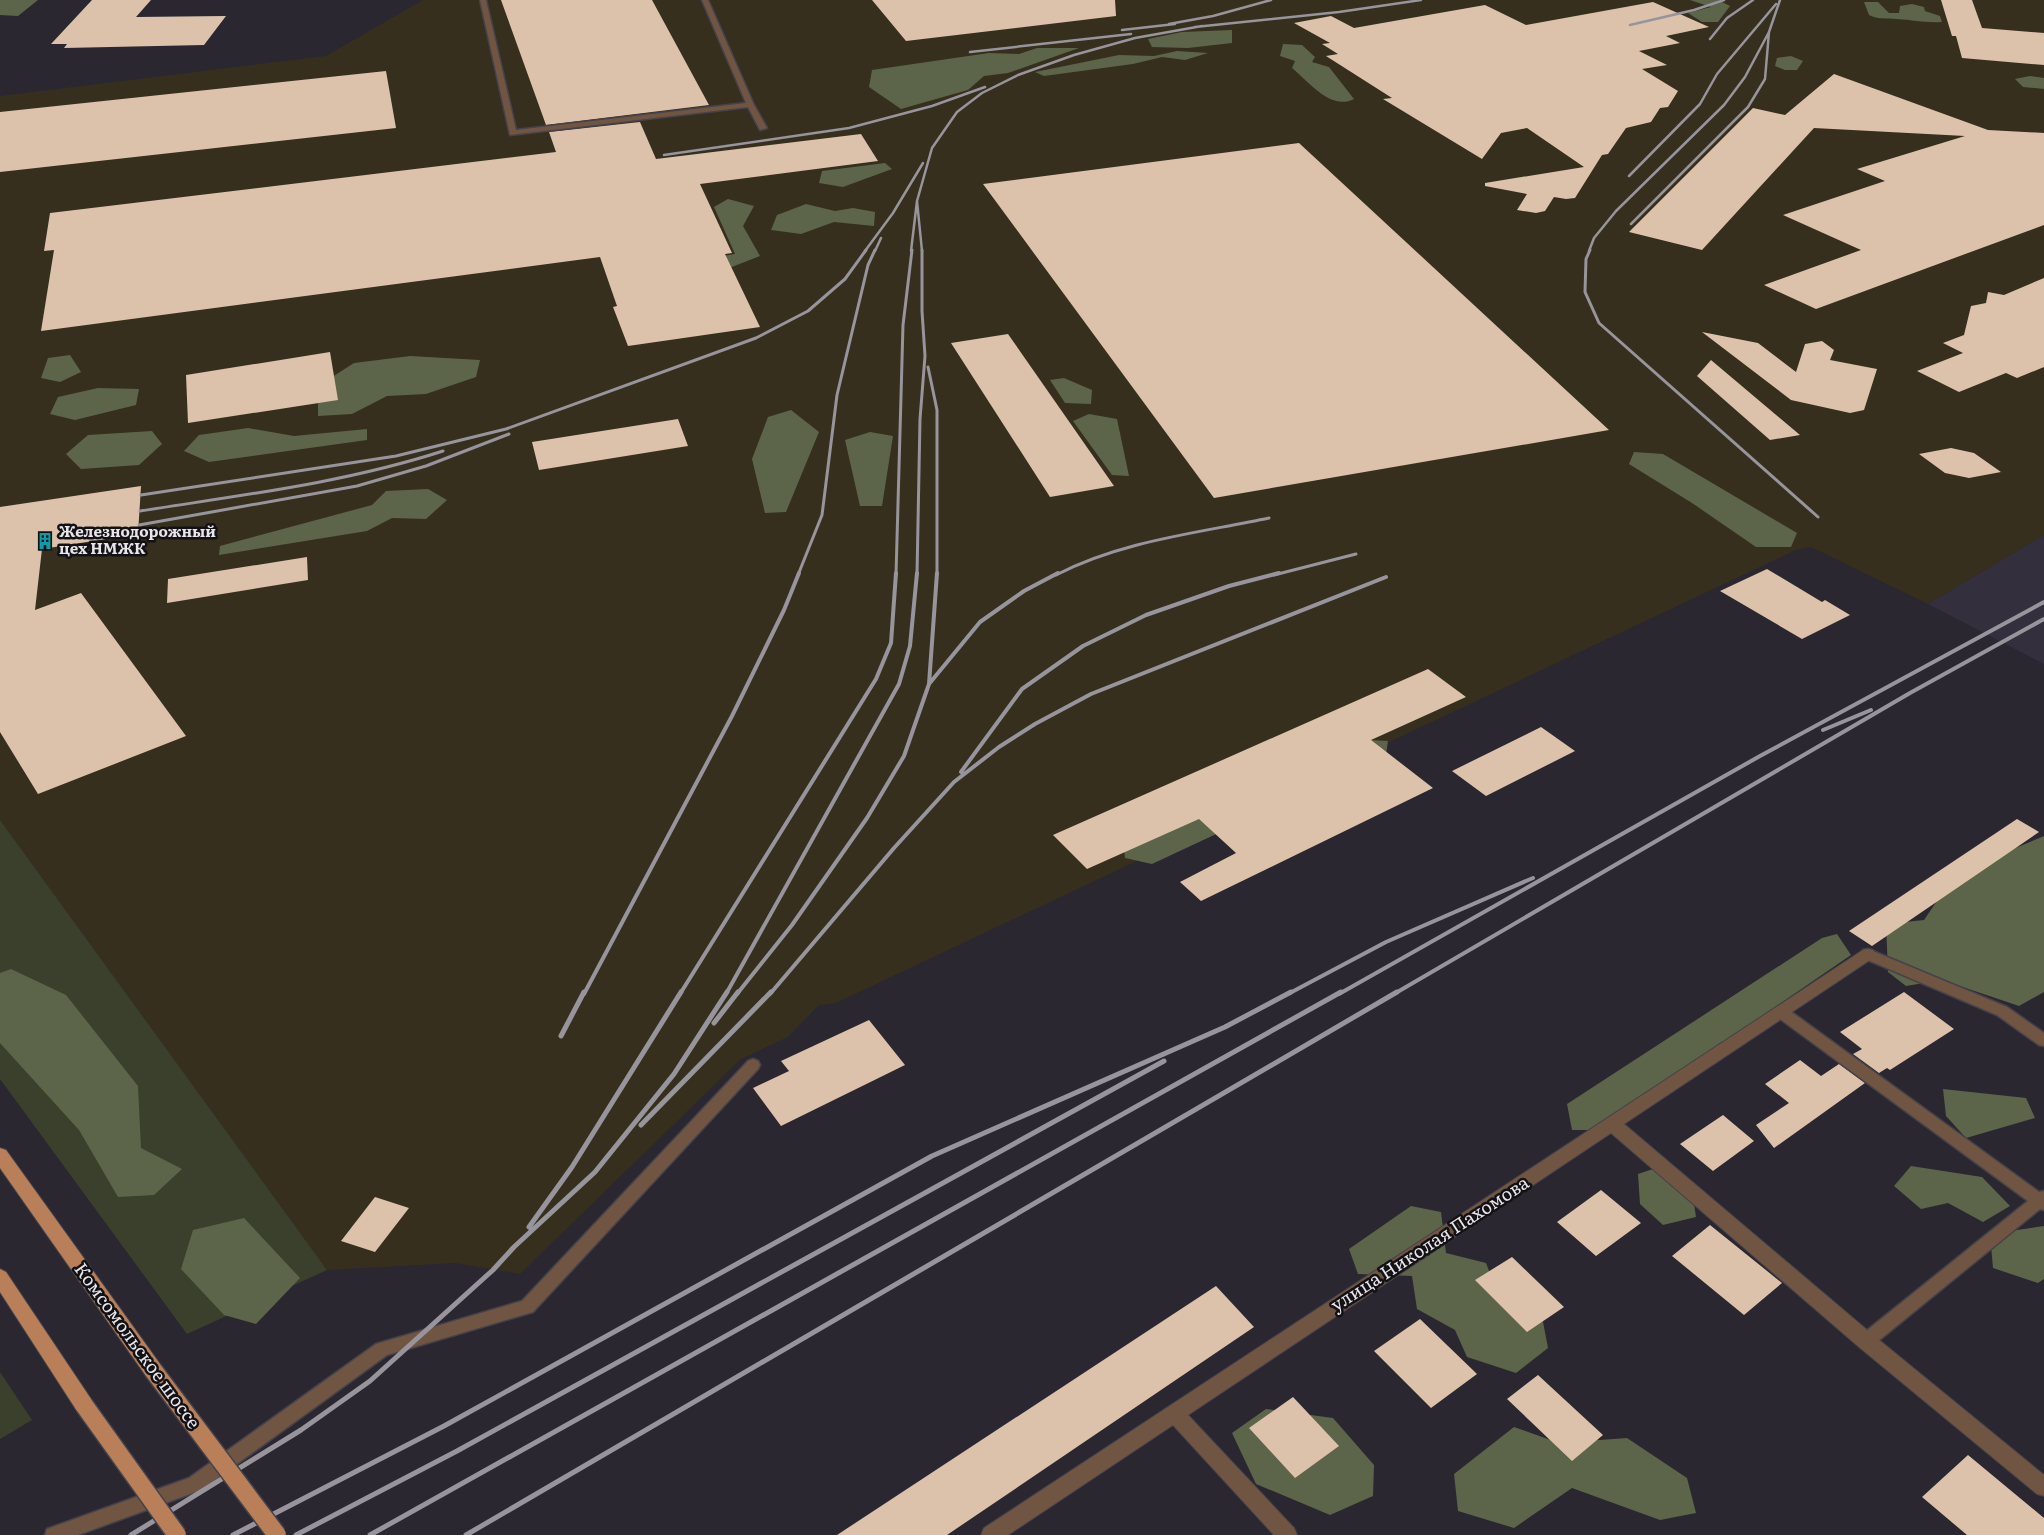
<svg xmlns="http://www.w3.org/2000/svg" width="2044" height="1535" font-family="Literata,serif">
	<rect width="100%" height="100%" fill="#2a2730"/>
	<path fill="#362f1e" d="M423 0H2044V535L1928 604 1811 547 1796 550 836 1003 819 1005 788 1037 741 1059 520 1274 455 1263 327 1270 0 820V96L326 56Z"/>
	<path fill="#342f3d" d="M2044 535V664L1928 604Z"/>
	<path fill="#3a402b" d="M0 820 327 1270 187 1334 0 1079Z
		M0 1372 32 1420 0 1439Z"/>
	<path fill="#5c6549" d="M0 0H38L18 16 0 15Z
		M1690 0H1718L1730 6 1718 22H1702L1688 13 1711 7Z
		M1864 2H1878L1889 13H1899L1900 6 1912 4 1924 7 1925 11 1940 16 1942 22C1926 23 1913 20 1897 19 1887 18 1879 20 1869 15Z
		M1232 30V43L1188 48 1152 47 1148 39 1182 32Z
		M1283 44 1302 45 1315 57 1312 62 1329 67 1354 99C1331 111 1309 82 1292 68L1295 61 1280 56Z
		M1037 48H1079L1008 73 984 76 968 90 901 109 869 87 872 70 989 53 1019 54Z
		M1177 51 1208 53 1185 60 1162 57 1133 64 1044 76 1035 72 1119 55 1154 56Z
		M1791 56 1803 61 1797 70H1785L1775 66 1777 58Z
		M2030 76 2044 78V89L2023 87 2015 79Z
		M885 163 892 169 843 187 819 183 822 171Z
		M728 199 754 206 743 226 760 256 724 270 711 258 735 254 714 207Z
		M806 204 835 211 853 208 875 212 874 226 834 222 801 234 771 230 777 215Z
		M70 355 81 372 60 382 41 378 48 358Z
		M410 356 480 360 476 377 426 394 387 396 352 414 318 416V386L354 363Z
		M1064 378 1092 390 1091 404 1065 403 1050 380Z
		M98 388 139 389 136 405 75 420 50 414 58 397Z
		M791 410 819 432 786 512 765 513 752 459 768 417Z
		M1089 414 1117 419 1129 476 1112 475 1073 421Z
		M248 428 294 436 367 429V440L209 462 184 451 199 435Z
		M152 431 162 444 139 465 81 469 66 454 88 435Z
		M870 432 893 436 882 506H860L845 440Z
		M1634 452 1663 454 1797 533 1791 547H1756L1692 503 1629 464Z
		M428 489 447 500 426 519 392 518 367 531 219 555 220 546 372 505 386 491Z
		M1353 739 1388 741 1386 755 1152 864 1125 858 1122 833Z
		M2044 836V992L2019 1006 1942 980 1906 986 1888 972 1886 924 1924 920 1956 873Z
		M1837 934 1851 955 1595 1130H1572L1567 1104 1822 938Z
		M11 969 66 995 138 1086 141 1148 182 1169 154 1195 118 1197 79 1130 0 1043V973Z
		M1943 1089 2026 1098 2035 1118 1966 1138 1946 1116Z
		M1668 1164 1691 1183 1696 1217 1663 1225 1640 1204 1638 1174Z
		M1911 1166 1982 1177 2010 1206 1983 1222 1948 1203 1921 1209 1894 1186Z
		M1411 1206 1441 1212 1446 1253 1486 1263 1500 1299 1540 1306 1548 1348 1516 1373 1467 1357 1455 1330 1417 1309 1412 1276 1358 1274 1349 1249Z
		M244 1218 300 1278 256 1324 224 1315 181 1269 193 1230Z
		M2044 1226V1279L2038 1283 1993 1268 1990 1234Z
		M1266 1409 1333 1418 1374 1465 1373 1496 1330 1515 1256 1484 1232 1433Z
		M1514 1427 1559 1443 1627 1438 1687 1478 1696 1513 1660 1520 1572 1488 1514 1528 1458 1511 1454 1474Z"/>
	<path fill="#dcc2aa" d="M92 0H151L136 17 226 16 204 45 64 48 67 44H51Z
		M501 0H652L709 105 546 125Z
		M872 0H1115L1116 16 906 41Z
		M1941 0H1972L1982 28 2044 33V65L1962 58 1956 36H1952Z
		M1653 2 1709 27 1666 36 1680 43 1639 51 1667 65 1642 69 1678 91 1668 107 1660 108 1651 122 1626 128 1608 154 1602 155 1575 198 1566 199 1554 197 1545 211 1536 213 1517 210 1527 194 1485 186V183L1584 167 1527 128 1501 133 1482 159 1383 99 1392 98 1326 56 1338 54 1322 44 1330 43 1294 23 1331 16 1354 28 1485 5 1526 25Z
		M386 71 396 128 0 172V112Z
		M1834 74 1988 130 2044 133V225L1816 309 1764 285 1861 250 1783 215 1885 181 1857 169 1965 136 1814 128 1702 250 1629 232 1753 108 1785 115Z
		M640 122 656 159 861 134 878 161 700 184 732 253 725 254 760 327 628 346 613 307 617 306 600 257 41 331 54 250 44 251 50 213 556 152 549 132Z
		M1299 143 1609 430 1214 498 983 184Z
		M2044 278V367L2017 378 2006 373 1959 392 1917 371 1963 353 1943 343 1964 335 1971 306 1986 303 1988 292 2004 295Z
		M1702 332 1758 343 1796 372 1805 344 1822 341 1834 350 1830 360 1877 369 1864 410 1850 413 1791 400Z
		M1008 334 1114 486 1050 497 951 343Z
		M330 352 338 400 188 423 186 375Z
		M1711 360 1800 435 1770 440 1697 376Z
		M678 419 688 446 539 470 532 442Z
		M1951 448 1974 453 2001 472 1969 478 1945 473 1919 454Z
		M141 486 138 534 42 549 35 610 81 593 186 736 38 794 0 732V507Z
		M307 557 308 580 167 603 168 579Z
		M1767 569 1822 602 1825 600 1850 615 1802 639 1720 591Z
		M1428 669 1466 697 1371 740 1433 788 1201 901 1180 882 1236 853 1199 819 1087 869 1053 835Z
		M1541 727 1575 751 1486 796 1452 771Z
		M2017 819 2039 832 1872 946 1849 931Z
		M1904 992 1954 1029 1890 1070 1887 1068 1879 1073 1853 1054 1862 1049 1840 1032Z
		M869 1020 905 1065 781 1126 753 1088 789 1071 781 1061Z
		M1800 1060 1821 1076 1839 1064 1865 1083 1774 1148 1756 1125 1789 1103 1765 1084Z
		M1723 1115 1754 1141 1713 1171 1680 1144Z
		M1601 1190 1641 1223 1596 1256 1557 1222Z
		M375 1197 409 1208 375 1252 341 1241Z
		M1710 1225 1782 1283 1744 1315 1672 1256Z
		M1512 1257 1564 1307 1527 1332 1475 1280Z
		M1216 1286 1254 1327 947 1535H837Z
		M1420 1319 1477 1374 1431 1408 1374 1351Z
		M1538 1375 1603 1435 1572 1461 1507 1399Z
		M1293 1397 1339 1446 1295 1478 1249 1428Z
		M1968 1455 2044 1518V1535H1967L1922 1497Z"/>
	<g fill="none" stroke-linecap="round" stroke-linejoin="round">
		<g stroke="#45424a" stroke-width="3">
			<path id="service" d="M480 0H486L516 130 746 103 702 0H708L754 105 767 128 760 130 748 107 510 135Z
				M1868 949 2007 1007 2044 1033V1046L2039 1045 1997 1015 1863 958 1861 954 1863 950Z
				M1781 1007 1786 1008 2039 1192 2044 1191V1210L2040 1209 1872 1346 1866 1348 1860 1346 1858 1341 1860 1336 2028 1201 1776 1016 1774 1012 1776 1008Z
				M753 1059 758 1061 760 1065 758 1069 533 1312 387 1355 201 1490 78 1535H45L47 1529 189 1478 376 1344 522 1301 748 1061Z"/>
		</g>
		<g stroke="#45424a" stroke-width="2">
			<path id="minor" d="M1868 949 1873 950 1876 954 1873 958 1624 1124 1873 1335 2044 1475V1496L2037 1494 1859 1347 1611 1133 1188 1415 1294 1528 1297 1535H1274L1173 1425 1008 1535H981L984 1528 1863 950Z"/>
		</g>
		<g stroke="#45424a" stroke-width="2">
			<path id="primary" d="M0 1148 6 1150 160 1364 162 1370 160 1376 153 1378 146 1376 0 1168Z
				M0 1269 6 1272 91 1399 94 1405 91 1411 84 1414 77 1411 0 1292Z"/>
		</g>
		<use href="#service" fill="#715543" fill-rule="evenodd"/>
		<use href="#minor" fill="#715543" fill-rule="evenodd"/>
		<use href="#primary" fill="#b87f59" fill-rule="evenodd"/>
		<path stroke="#97949c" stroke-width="2.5" d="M1169 24 1213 16 1271 0
			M1630 25 1694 10 1724 0
			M1195 27 1339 12 1421 0
			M1122 30 1175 24
			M1710 39 1727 18 1753 0
			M970 52 1131 34
			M664 155 849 128 932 106 985 87
			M1629 176 1700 104 1717 74 1776 4
			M917 201 922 251
			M1631 224 1748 107 1765 79 1769 32 1780 0
			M865 251 893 213 923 163
			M875 251 881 238
			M911 251 917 201 932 148 957 112 982 93 1018 75 1074 55 1135 38 1202 26
			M1589 251 1594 238 1616 211 1724 105 1745 77 1769 32"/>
		<path stroke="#97949c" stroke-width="3" d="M1590 250 1586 259 1585 292 1599 323 1818 517
			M928 367 937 410V575
			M141 495 396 456 506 429 756 338 808 311 845 279 866 250
			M140 511C242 495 344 483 443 451
			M139 525 357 486 426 466 509 434
			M798 575 822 515 837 395 868 265 875 250
			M896 575 903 325 912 250
			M917 575 920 419 925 356 922 311V250
			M1056 575C1121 541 1198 533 1269 518
			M1274 575 1356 554"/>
		<path stroke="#97949c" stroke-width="4" d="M929 684 980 622 1024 591 1058 573
			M1823 730 1871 710
			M961 772 1022 689 1083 646 1146 615 1229 586 1279 573
			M584 994 732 716 784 610 799 573
			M680 994 876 679 891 643 896 573
			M726 994 899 684 910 646 917 573
			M737 994 792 925 867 818 904 756 929 684 937 573
			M770 994 894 848 954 782 999 747 1035 724 1091 694 1386 577
			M1288 994 1386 942 1533 878
			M1339 994 1760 756 2044 602
			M1394 994 1910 693 2044 619"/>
		<path stroke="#97949c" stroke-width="5" d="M714 1023 738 992
			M561 1036 584 992
			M641 1125 771 992
			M529 1227 572 1167 681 992
			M131 1535 301 1430 370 1381 493 1270 514 1247 595 1172 674 1074 727 992
			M233 1535 444 1426 932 1156 1225 1027 1291 992
			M296 1535 457 1451 1164 1061
			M370 1535 1341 992
			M466 1535 1397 992"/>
		<g stroke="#45424a" stroke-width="21" stroke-linecap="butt">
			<path id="primary-bridge" d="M153 1370 277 1535
				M84 1405 177 1535"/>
		</g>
		<use href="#primary-bridge" stroke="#b87f59" stroke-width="18"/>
	</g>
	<defs>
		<g id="building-bare" transform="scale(1.35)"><path d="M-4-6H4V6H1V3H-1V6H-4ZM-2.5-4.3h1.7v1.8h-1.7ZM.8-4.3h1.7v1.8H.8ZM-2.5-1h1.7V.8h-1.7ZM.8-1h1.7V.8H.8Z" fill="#0f9aa8" stroke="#121114" stroke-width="2.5" paint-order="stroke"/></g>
	</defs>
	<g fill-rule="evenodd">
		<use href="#building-bare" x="45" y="541"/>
	</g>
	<g text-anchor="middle" stroke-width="5" stroke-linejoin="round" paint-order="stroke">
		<g font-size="15" font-weight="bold" fill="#e8e5eb" stroke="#121114" text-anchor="start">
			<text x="59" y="537">Железнодорожный<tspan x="59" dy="17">цех НМЖК</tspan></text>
		</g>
		<g font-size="18" fill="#e8e5eb" stroke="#121114">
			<text transform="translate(1430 1244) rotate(-33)" y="6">улица Николая Пахомова</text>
			<text transform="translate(137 1346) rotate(54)" y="6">Комсомольское шоссе</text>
		</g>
	</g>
</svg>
